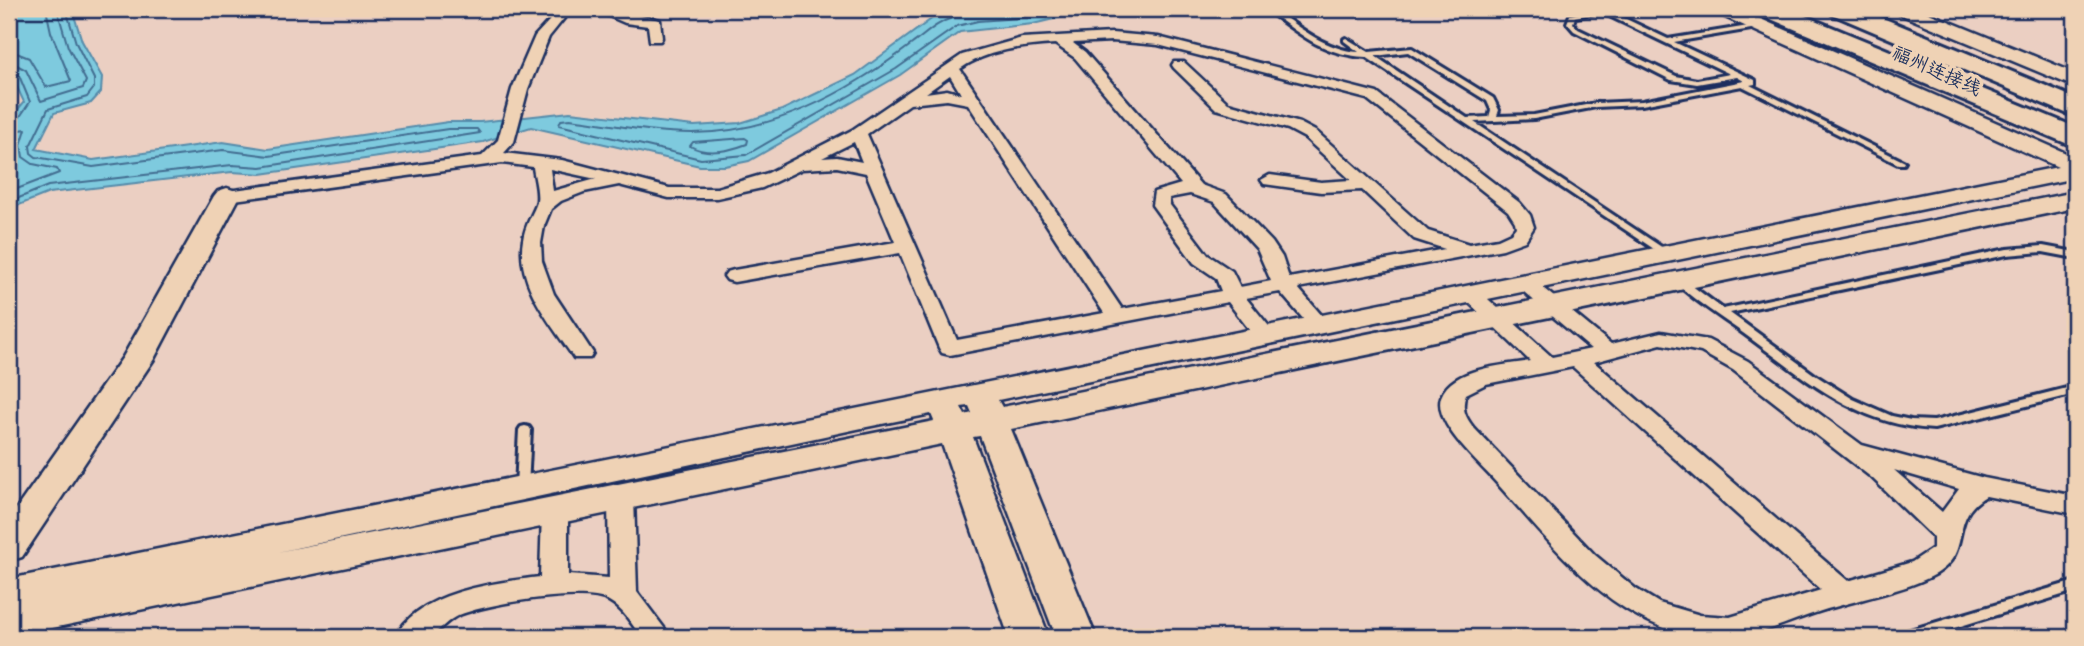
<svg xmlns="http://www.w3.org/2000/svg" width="2084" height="646" font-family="'Comic Neue','LXGW WenKai TC',sans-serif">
	<rect width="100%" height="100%" fill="#ebcfc2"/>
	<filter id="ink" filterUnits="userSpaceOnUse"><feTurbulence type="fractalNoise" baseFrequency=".0143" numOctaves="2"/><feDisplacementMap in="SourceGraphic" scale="14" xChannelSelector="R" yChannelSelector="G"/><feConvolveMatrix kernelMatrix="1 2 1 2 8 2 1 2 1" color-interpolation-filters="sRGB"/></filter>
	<g filter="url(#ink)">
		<path fill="#7ecade" stroke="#568cab" stroke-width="2" d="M9 9H72L82 41 102 77 101 92 91 103 54 113 36 149 93 160 223 142 268 149 448 122H480L570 112 694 126 740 123 782 110 855 75 937 15 955 10 1096 9 1033 24 960 32 900 75 749 161 725 166H700L531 127 483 142 261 174 232 172 49 193 9 209V120L24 102 9 70Z"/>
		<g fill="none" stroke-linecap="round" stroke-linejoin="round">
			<path stroke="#436d91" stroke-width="2" d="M956 9 952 18C936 23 926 34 912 44 895 57 877 69 859 80 809 111 751 133 692 133 652 133 610 124 570 119L561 120 559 125 701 159 746 155 896 69 957 26 978 21 1032 17 1070 9
				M9 50 29 58 46 87 71 81 51 32 46 9
				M9 61 26 70 41 101 83 88 86 81 68 47 57 9
				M9 70 18 73 30 102 17 121 9 124
				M9 132 26 129 21 145 23 157 33 164 57 169 59 173 9 192
				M745 138 748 140 747 144C729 151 708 156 690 146L693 142Z
				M9 202 48 186 232 165 261 167 480 133 477 129H448L269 156 223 150 93 167 36 157 31 153 30 146 48 109 87 97 94 88V79L76 43 66 9"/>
			<g stroke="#1b2f5e" stroke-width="6">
				<path id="lane" d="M1269 9H1275L1277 12C1302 29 1327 50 1359 52L1344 41V39L1346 38 1369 52 1412 48 1493 98 1499 110 1497 116 1534 115 1596 103 1642 101 1744 81 1737 77 1697 84 1671 80 1574 31 1567 23 1570 15 1605 9 1668 39 1761 24 1763 25V27L1674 42 1755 80V84L1750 85 1905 162 1904 164H1898L1742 86 1642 105 1596 107 1534 119 1474 122 1669 252 1671 254 1666 257 1366 57C1325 55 1304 37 1272 14ZM1601 12 1730 74 1697 80 1676 76 1578 29 1573 23 1575 17ZM1408 52 1487 101 1491 110 1489 117 1467 118 1375 56Z
					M2043 246 2075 252V258L2043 252 2007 255 1730 313 1815 375 1853 399 1892 416 1911 420 1934 421 2075 386V394L1934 429C1854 425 1805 378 1743 333 1721 317 1694 301 1674 281L1675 279H1683L1723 309 2007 249Z
					M525 426 529 427 531 430 528 487 526 490H518L516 487 519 430 521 427Z
					M2075 581V591L1925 637H1900L1902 633 1907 631Z"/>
			</g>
			<g stroke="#1b2f5e" stroke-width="5">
				<path id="street" d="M560 9H577L566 16 549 37 528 89 514 142 504 153 562 160 669 188H717L768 173 852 130 962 55 1022 38 1112 33 1158 37 1377 93 1520 203 1530 215 1534 227 1525 241 1503 249 1298 288 1330 325 1326 329H1312L1280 292 1246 298 1277 336 1274 341H1258L1228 302 950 355 942 353 939 348 900 253 734 282 727 280 724 276 727 272 734 270 895 242 866 173 837 167 802 169 762 188 717 198H669L619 185 584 192 561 201 551 209 544 226 541 243 542 261 554 294 593 353 590 358H574C552 325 515 283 523 240 525 226 531 217 536 205 540 195 534 177 533 167L502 163 227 201 218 196 227 191 482 156 498 140 512 89 535 36ZM1112 41 1158 45 1367 99 1508 211 1515 222 1516 227 1511 233 1498 239 1469 244 1428 231 1317 132 1300 123 1228 103 1184 62H1174L1172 65 1174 68 1216 109 1288 129 1305 138 1351 180 1321 182 1270 175 1261 180 1264 184 1321 192 1362 190 1414 239 1445 249 1289 278 1282 257 1272 242 1226 194 1201 185 1085 52 1073 43ZM1055 44 1075 58 1181 184 1154 192 1152 205 1194 263 1216 278 1221 291 1122 309 960 69C987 50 1023 46 1055 44ZM950 76 961 94 947 90 926 93ZM947 100 968 104 1104 313 957 340 867 134 910 104ZM854 142 862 162 837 157 822 158ZM550 169 596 179 553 191ZM1190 194 1214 202 1257 249 1271 281 1240 287 1232 271 1208 255 1170 205 1169 198Z
					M593 9C613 8 640 16 660 20L662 38 660 41H650L648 26 625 23Z
					M1525 277 1532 279 1611 344 1661 332 1708 340 1748 361 1862 445 1984 478 2075 496V514L1986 496C1947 519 1974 551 1936 574 1908 590 1853 601 1821 611 1795 619 1761 635 1735 637 1625 646 1559 551 1493 479 1478 462 1433 423 1441 397 1452 367 1504 366 1530 361L1464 298 1461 294 1464 290H1478L1552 357 1591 349 1518 287 1515 283 1518 279ZM1661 344 1701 352 1733 370 1872 478 1933 537V548L1912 562 1848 581 1594 362ZM1573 367 1821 590 1730 617 1700 615 1659 603 1636 589 1595 555 1474 428C1465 417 1461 408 1466 394L1486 384ZM1894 470 1959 489 1942 512Z
					M621 488 630 491 634 497 637 592 671 637H641C632 624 623 609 609 601 585 587 486 604 459 615 447 620 439 632 428 637 420 640 404 637 396 637 416 592 497 582 540 577L542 511 546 504 555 502 564 504 568 511V575L609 578 608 497 612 491Z"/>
			</g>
			<g stroke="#1b2f5e" stroke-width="5">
				<path id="secondary" d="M1714 9H1738L2075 157V178L998 400 1002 407 2075 192V208L1011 429 1096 637H1056L980 436 973 437 1049 637H1009L942 444 9 637V579L2058 167 1716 13ZM969 406 972 413 965 415 961 407ZM931 414 934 421 277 552 862 428Z
					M1895 9H1919L2075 73V87L1897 13Z
					M227 188 236 191 240 196 154 359 22 557 9 561V519L123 357 214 196 218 191Z"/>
			</g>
			<g stroke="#1b2f5e" stroke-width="6">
				<path id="highway" d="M1756 9H1788L2075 127V147L1759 14Z
					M1829 9H1861L2075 98V117L1832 14Z"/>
			</g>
			<use href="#lane" fill="#efd2b5" fill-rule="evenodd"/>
			<use href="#street" fill="#efd2b5" fill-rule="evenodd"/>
			<use href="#secondary" fill="#efd2b5" fill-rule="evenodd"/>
			<use href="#highway" fill="#efd2b5" fill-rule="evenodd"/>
		</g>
	</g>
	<g text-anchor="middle" stroke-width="7" stroke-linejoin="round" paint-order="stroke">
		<g font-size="19" fill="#1b2f5e" stroke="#efd2b5">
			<text transform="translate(1937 70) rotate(24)" y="7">福州连接线</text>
		</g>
	</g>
	<rect width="2084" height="646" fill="none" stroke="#efd2b5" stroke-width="35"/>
	<rect x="18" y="18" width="2049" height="611" fill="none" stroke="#1b2f5e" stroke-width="2.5" filter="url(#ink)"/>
</svg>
